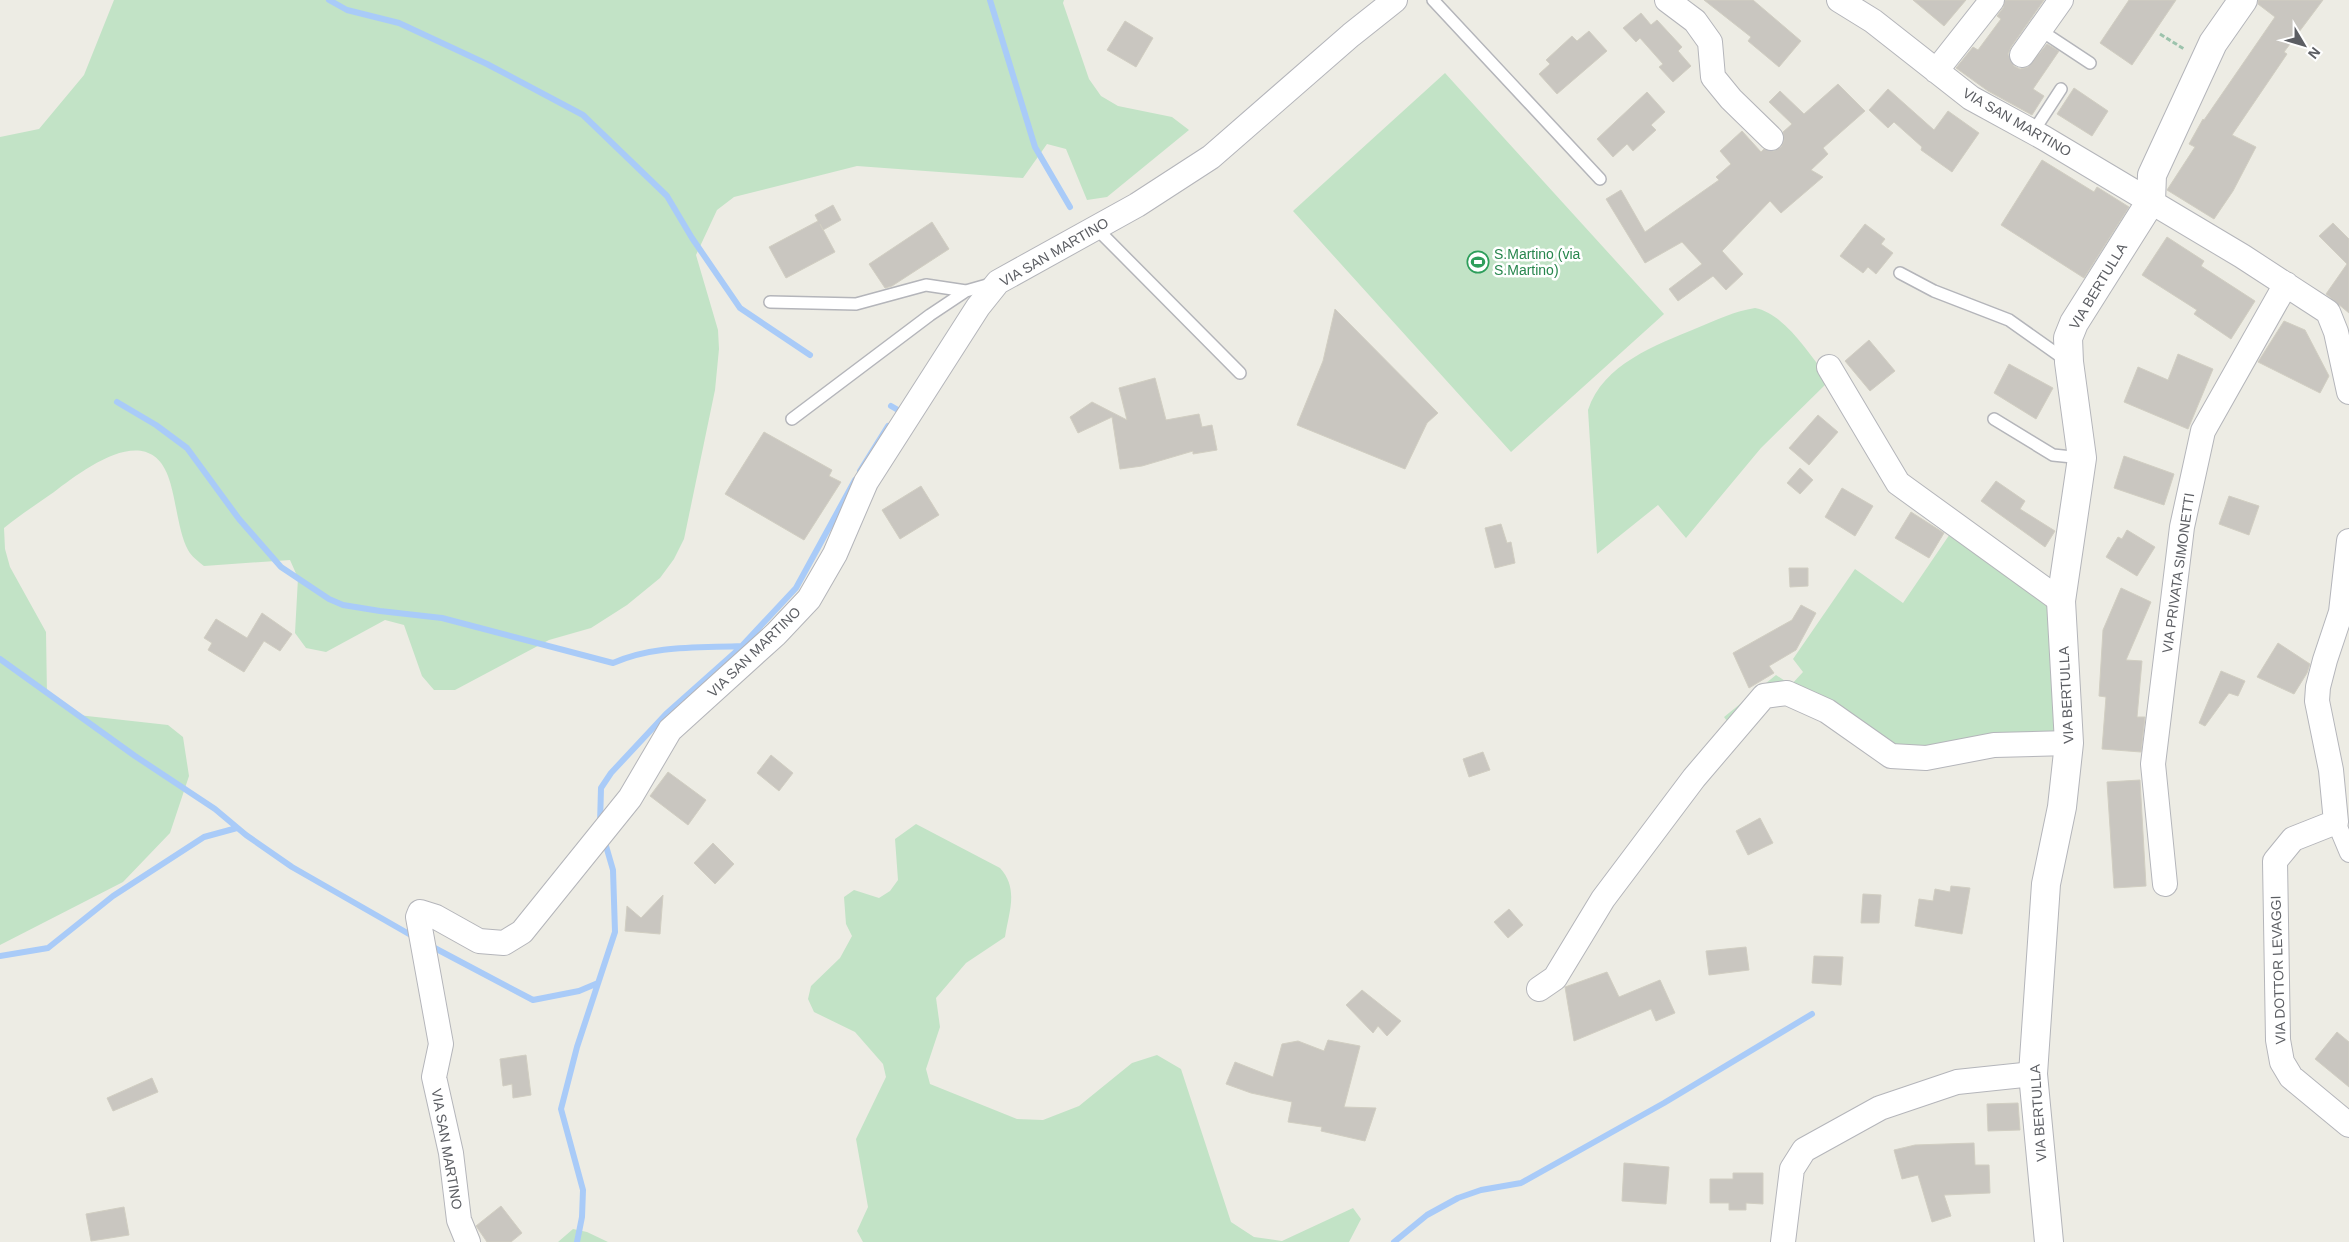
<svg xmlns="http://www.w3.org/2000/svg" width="2349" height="1242" font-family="Helvetica,sans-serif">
	<rect width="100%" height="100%" fill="#edece4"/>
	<path fill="#c2e3c6" d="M114 0H1064L1063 3 1089 79 1101 96 1118 106 1172 117 1189 130 1107 197 1087 200 1066 149 1047 144 1023 178 857 166 734 197 717 210 696 255 718 330 719 349 715 390 684 539 674 559 660 578 627 605 591 628 549 640 455 690H434L422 676 404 625 385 620 326 652 306 648 295 633 298 578 290 560 204 566C199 562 191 556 188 550 178 532 176 497 168 476 147 420 82 471 54 492 37 504 20 515 4 528L5 549 10 567 46 632 47 696 78 715 168 725 183 737 189 776 170 833 123 882 0 945V137L39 129 84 75Z
		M1445 73 1664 314 1511 452 1293 211Z
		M1755 308C1785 314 1807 352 1827 376L1826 384 1761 448 1686 538 1658 505 1597 554 1588 410C1603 364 1656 345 1697 328 1716 320 1735 311 1755 308Z
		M1952 531 2042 600 2048 608 2055 724 2053 732 1911 753 1783 690 1730 725 1724 717 1776 675 1791 685 1803 672 1793 659 1855 569 1903 603Z
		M916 824 1000 868C1019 889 1009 911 1005 937L966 963 936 998 940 1027 926 1069 930 1084 1017 1119 1043 1120 1079 1106 1132 1063 1157 1055 1181 1069 1231 1222 1254 1237 1282 1241 1353 1208 1361 1219 1349 1242H863L857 1231 868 1207 856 1139 886 1077 883 1064 855 1032 814 1012 808 999 811 986 840 958 852 936 846 924 844 897 854 890 879 898 890 891 898 880 895 839Z
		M573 1229 587 1232 608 1242H558Z"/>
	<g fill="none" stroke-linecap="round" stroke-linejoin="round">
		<path stroke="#a9cbf8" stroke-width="6" d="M329 0 347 10 399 23 487 64 583 115 667 196 692 238 740 308 810 355
			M990 0 1035 147 1070 207
			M117 402 156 425 187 448 239 519 281 567 329 599 343 605 380 611 442 618 613 663C654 645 697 648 742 646
			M891 406 898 410
			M860 471 888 426
			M0 659 135 756 215 809 246 835 292 867 416 938
			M600 824 601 788 611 773 666 714 739 649 796 588 855 480
			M429 945 533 1000 579 991 598 983
			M0 956 48 948 113 896 204 837 237 828
			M577 1242 582 1217 583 1190 561 1109 577 1047 615 932 613 870 604 839
			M1394 1242 1427 1215 1458 1198 1481 1190 1521 1183 1664 1103 1812 1014"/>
	</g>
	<path fill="#c9c6c0" stroke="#d1cec2" d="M1704 0H1753L1801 41 1779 67 1748 41 1751 37Z
		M1913 0H1966L1944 26Z
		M2005 0H2044L2011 47 2008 54 2014 66 2020 69 2028 67 2047 44 2059 51 2033 89 2044 96 2032 115 1988 91 1956 68 1973 47 1978 50 2001 19 1997 16 2003 8Z
		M2129 0H2176L2132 65 2100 43Z
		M2258 0H2323L2284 52 2287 54 2232 135 2256 147 2233 191 2214 219 2167 190 2195 147 2189 144 2203 119 2204 120 2275 17 2258 4Z
		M1641 13 1651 25 1657 20 1682 47 1678 51 1691 66 1673 82 1659 67 1663 64 1640 38 1636 42 1623 28Z
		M1125 21 1153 38 1136 67 1107 50Z
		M1589 31 1607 51 1557 94 1539 74 1550 64 1546 60 1572 36 1577 41Z
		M1838 84 1865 111 1823 148 1828 154 1811 170 1823 177 1781 213 1770 201 1722 251 1743 274 1726 290 1713 276 1678 301 1669 289 1702 264 1682 242 1645 263 1606 199 1621 190 1645 232 1719 180 1716 177 1731 164 1720 151 1742 131 1761 152 1764 149 1774 151 1781 147 1784 141 1783 132 1792 124 1769 102 1780 91 1804 114Z
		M2074 88 2108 111 2092 136 2057 114Z
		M1888 89 1934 130 1948 111 1979 133 1952 172 1921 150 1922 147 1894 122 1888 128 1869 110Z
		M1647 92 1665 112 1651 125 1656 130 1633 151 1627 144 1613 157 1597 139Z
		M2042 160 2094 192 2097 187 2129 207 2084 278 2001 225Z
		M833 205 841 220 823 230 820 224 835 252 786 278 769 247 818 221 815 215Z
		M932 222 949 249 892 286 885 288 869 264Z
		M2333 223 2349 239V313L2326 294 2347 264 2319 236Z
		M1865 224 1885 239 1881 244 1893 253 1876 274 1868 267 1863 273 1840 256Z
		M2167 237 2204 261 2201 266 2255 301 2231 339 2194 314 2197 310 2142 275Z
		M1335 309 1438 413 1427 423 1405 469 1297 425 1323 361Z
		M2284 321 2305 330 2329 376 2320 393 2258 362Z
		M1869 340 1895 371 1870 391 1845 361Z
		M2178 354 2213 369 2188 429 2124 402 2138 367 2168 380Z
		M2009 364 2053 388 2036 419 1994 393Z
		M1155 378 1166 420 1199 414 1202 427 1212 425 1217 450 1193 454V451L1142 466 1120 469 1112 417 1078 433 1070 417 1092 402 1127 420 1119 388Z
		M1818 415 1838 432 1809 465 1789 448Z
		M764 432 832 470 829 476 841 482 804 540 725 494Z
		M2124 456 2174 474 2164 505 2114 488Z
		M1800 468 1813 480 1800 494 1787 483Z
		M1996 481 2025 501 2020 509 2055 531 2045 547 1981 501Z
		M921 486 939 515 900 539 882 510Z
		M1842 488 1873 506 1855 536 1825 517Z
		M2229 496 2259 506 2249 535 2219 524Z
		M1911 512 1944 533 1929 558 1895 538Z
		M1501 524 1507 543 1511 542 1515 563 1495 568 1485 528Z
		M2127 530 2155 547 2137 576 2106 557 2118 537 2122 539Z
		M1789 568H1808V586L1790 587Z
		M2121 588 2151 602 2126 660 2142 661 2137 717H2145L2141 752 2102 749 2106 697 2099 696 2103 630Z
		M1801 605 1816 613 1796 650 1769 666 1774 673 1749 688 1733 653 1792 620Z
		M262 613 292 634 280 651 264 641 244 672 208 650 212 643 204 638 216 619 247 638Z
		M2278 643 2310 664 2307 673 2294 694 2257 677Z
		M2221 671 2245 681 2238 696 2229 693 2205 726 2199 723Z
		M1483 752 1490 770 1469 777 1463 759Z
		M771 755 793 773 779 791 757 773Z
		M668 772 706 800 688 825 650 796Z
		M2140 780 2146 886 2114 888 2107 782Z
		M1760 818 1773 843 1748 855 1736 831Z
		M713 843 734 864 715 884 694 863Z
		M1951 886 1970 888 1962 934 1915 926 1919 899 1933 901 1935 889 1950 892Z
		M1863 894 1881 895 1879 923H1861Z
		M663 895 660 934 625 931 627 906 641 918Z
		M1509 909 1523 925 1508 938 1494 922Z
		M1746 947 1749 970 1709 975 1706 951Z
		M1814 956 1843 957 1841 985 1812 983Z
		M1607 972 1619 997 1660 980 1675 1013 1656 1021 1651 1009 1574 1041 1565 987Z
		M1362 990 1401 1021 1387 1036 1378 1026 1373 1033 1346 1005Z
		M2337 1032 2349 1042V1087L2315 1059Z
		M1328 1040 1360 1046 1344 1107 1376 1108 1365 1141 1321 1131 1322 1127 1288 1122 1292 1102 1251 1093 1226 1084 1235 1062 1273 1077 1282 1044 1298 1041 1324 1051Z
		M526 1055 531 1095 513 1098 512 1084 503 1086 500 1059Z
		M152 1078 158 1092 113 1111 107 1098Z
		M2018 1103 2020 1130 1988 1131 1987 1104Z
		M1974 1143 1975 1165H1989L1990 1193 1944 1195 1951 1216 1932 1222 1918 1175 1902 1179 1894 1150 1915 1145Z
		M1624 1163 1669 1167 1666 1204 1622 1201Z
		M1733 1173H1763V1204L1746 1203V1210H1729V1203H1710V1179H1733Z
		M501 1206 522 1233 511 1242H487L476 1226Z
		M124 1207 129 1235 91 1241 86 1214Z"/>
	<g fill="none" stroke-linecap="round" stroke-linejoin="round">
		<g stroke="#b4b5ba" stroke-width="14">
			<path id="service" d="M1433 0 1600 179
				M2040 30 2090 63
				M2033 132 2061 89
				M1096 228 1240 373
				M1900 273 1934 291 2009 320 2067 361
				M770 302 856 304 926 285 966 291
				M792 419 930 315 966 291 994 283
				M1994 419 2053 455 2082 458"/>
		</g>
		<g stroke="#b4b5ba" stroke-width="20">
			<path id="pedestrian" d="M2336 822 2349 853"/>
		</g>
		<g stroke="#b4b5ba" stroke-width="26">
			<path id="minor" d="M1667 0 1695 21 1710 42 1713 77 1731 99 1771 138
				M1839 0 1873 21 1971 98 2044 138 2242 256 2328 312 2336 332 2349 392
				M2022 55 2061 0
				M1936 71 1992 0
				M1829 367 1898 483 2061 601
				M2349 541 2341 612 2325 660 2318 687 2317 701 2331 770 2336 822 2293 839 2275 861 2278 1040 2282 1062 2291 1077 2349 1125
				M2165 884 2153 764 2182 527 2203 431 2286 284
				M1539 989 1555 978 1603 899 1694 778 1764 696 1787 693 1827 711 1891 756 1926 758 1994 745 2069 743
				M468 1242 459 1220 451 1153 434 1077 441 1044 418 917 420 912 436 917 479 941 504 943 522 932 630 798 670 730 776 634 809 599 835 554 866 482 978 307 998 282 1137 205 1211 157 1351 35 1395 0
				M1783 1242 1792 1169 1804 1150 1880 1108 1957 1082 2033 1074"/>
		</g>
		<g stroke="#b4b5ba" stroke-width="30">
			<path id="tertiary" d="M2049 1242 2033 1074 2046 884 2062 807 2069 743 2061 601 2082 458 2069 362 2068 338 2074 323 2151 201 2152 175 2213 43 2243 0"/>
		</g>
		<path stroke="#9cc3ac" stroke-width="3" stroke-dasharray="5 2.5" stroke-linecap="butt" d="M2160 34 2184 49"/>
		<use href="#service" stroke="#fff" stroke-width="11"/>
		<use href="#pedestrian" stroke="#fff" stroke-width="18"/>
		<use href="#minor" stroke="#fff" stroke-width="24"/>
		<use href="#tertiary" stroke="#fff" stroke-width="28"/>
	</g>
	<defs>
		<g id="stadium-ring" transform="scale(1.125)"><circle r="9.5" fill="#fff" stroke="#2e9e5b" stroke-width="1.5"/><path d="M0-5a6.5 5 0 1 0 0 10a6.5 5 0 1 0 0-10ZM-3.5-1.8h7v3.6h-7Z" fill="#2e9e5b"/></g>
	</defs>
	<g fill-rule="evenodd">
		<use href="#stadium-ring" x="1478" y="262"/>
	</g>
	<g text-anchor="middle" stroke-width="5" stroke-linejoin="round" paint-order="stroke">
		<g font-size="14" fill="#5c5e63" stroke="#fff">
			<text transform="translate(2017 122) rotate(30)" y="5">VIA SAN MARTINO</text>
			<text transform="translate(1054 252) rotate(-30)" y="5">VIA SAN MARTINO</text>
			<text transform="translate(2098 286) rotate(-59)" y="5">VIA BERTULLA</text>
			<text transform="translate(2178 573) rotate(-82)" y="5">VIA PRIVATA SIMONETTI</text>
			<text transform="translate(754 652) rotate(-44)" y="5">VIA SAN MARTINO</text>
			<text transform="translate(2066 695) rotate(-93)" y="5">VIA BERTULLA</text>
			<text transform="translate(2278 970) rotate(-92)" y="5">VIA DOTTOR LEVAGGI</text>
			<text transform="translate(2038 1113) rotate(-94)" y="5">VIA BERTULLA</text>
			<text transform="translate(447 1149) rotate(80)" y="5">VIA SAN MARTINO</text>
		</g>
		<g font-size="14" fill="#27864d" stroke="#fff" text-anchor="start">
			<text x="1494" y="259">S.Martino (via<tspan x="1494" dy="16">S.Martino)</tspan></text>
		</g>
	</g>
	<g transform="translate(2304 45) rotate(128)" stroke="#ffffff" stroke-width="4" paint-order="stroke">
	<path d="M0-4L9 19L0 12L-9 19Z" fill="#5c5e63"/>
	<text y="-8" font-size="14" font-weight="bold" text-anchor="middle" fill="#5c5e63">N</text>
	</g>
</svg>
